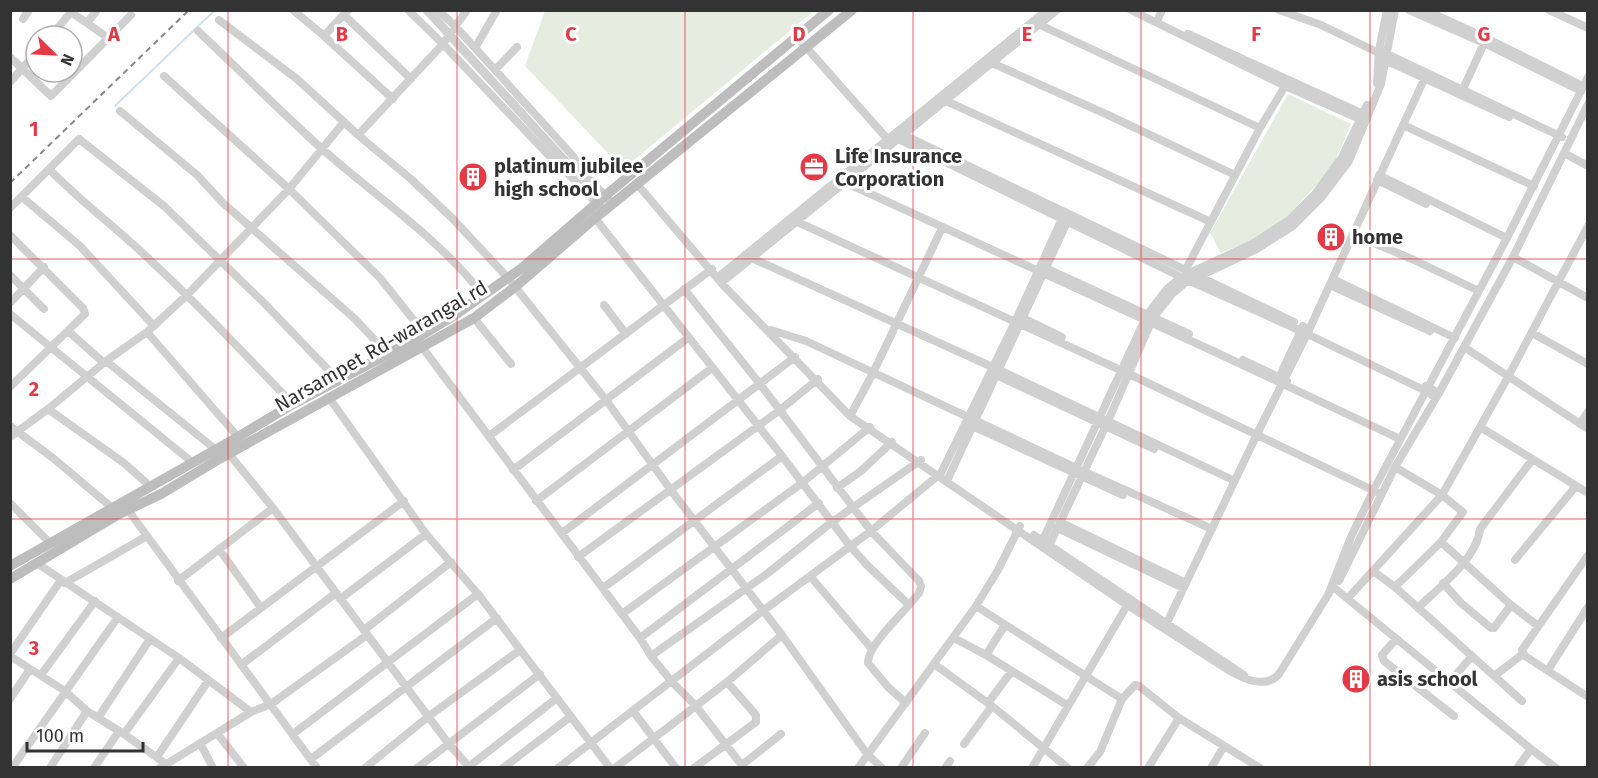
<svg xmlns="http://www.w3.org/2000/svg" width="1598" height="778" font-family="'Fira Sans',sans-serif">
	<rect width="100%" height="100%" fill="#fff"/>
	<path fill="#e6ecdf" d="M545 11V10L814 11 623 169 525 66Z
		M1288 94 1351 124 1332 168 1285 219 1252 240 1221 253 1210 233Z"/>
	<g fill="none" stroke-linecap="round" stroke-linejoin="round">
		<path stroke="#cfe2ee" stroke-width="2" d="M115 106 215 10"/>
		<path stroke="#d0d0d0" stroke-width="8" d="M293 10 324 36 393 99
			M408 10 443 44 557 164 578 183
			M438 10 456 27 572 155 587 176
			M1131 10 1283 85 1360 119
			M1279 10 1321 25 1379 53
			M1409 10 1484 43 1581 91
			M1425 10 1486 38 1583 86
			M1549 10 1588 28
			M344 15 411 79
			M23 19 29 10
			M1158 19 1162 10
			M219 20 297 79 344 122
			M87 23 108 38
			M1038 24 1260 128
			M198 31C239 70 279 110 321 148 375 196 438 237 483 295
			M1188 34 1363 114
			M51 36 71 12 87 23 97 10
			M324 36 348 10
			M797 37 891 143
			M475 48 497 10
			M1383 52 1562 137
			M10 57 51 96 131 15
			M1385 60 1509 117
			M992 63 1108 115 1235 175
			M495 70 517 47
			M164 76 289 189 380 278 424 333
			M10 82 36 53
			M1377 83 1379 50 1387 10
			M1463 89 1486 39
			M946 101 1211 222
			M120 111 197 175 223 203 354 318 387 353
			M1403 125 1534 186
			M898 132 1294 322
			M358 135 412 180 453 219 508 278 606 400 670 489 782 635 867 754 882 768
			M892 136 1181 277 1301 331 1426 391 1436 398
			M1564 153 1588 166
			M49 169C81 202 118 229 151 261 200 306 246 356 293 404
			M1379 175 1507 238
			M840 180 1213 351 1400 439
			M1377 180 1426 204
			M637 184 723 285 850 416 1127 605 1222 666C1237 676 1264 691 1279 674L1328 595 1351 537 1373 491 1507 238 1588 77
			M22 197 80 246 154 326
			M10 208 79 139 164 206 264 303 338 380
			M595 218 782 456 850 546 867 565 909 605C898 618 867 647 868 663L888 687 906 703
			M791 219 1129 374 1381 494
			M1353 234 1414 260 1479 291
			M10 235 83 308 85 314 10 387
			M745 255 999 370 1235 481
			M1513 257 1588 298
			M1041 266 1189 334
			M1185 271 1260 128 1285 86
			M10 275 44 309
			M717 278 1047 10
			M1333 279 1455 338
			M721 283 1057 10
			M1330 285 1430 331
			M684 289 760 384 871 531 919 581 921 586 919 593 909 605
			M10 303 44 267
			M604 305 626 334
			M10 314 192 462
			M474 318 511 364
			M1023 318 1062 337
			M771 330 806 341 1083 471 1212 529
			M68 331 104 363
			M147 332 238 437
			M1532 333 1588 364
			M422 347 640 638 651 656 672 682 695 705 744 768
			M1464 347 1588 429
			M1243 360 1287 381
			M106 361 215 449
			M994 374 1154 449
			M1279 378 1303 326
			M1426 386 1439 393
			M330 399 426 534 478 594 610 768
			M48 409 124 463 151 487
			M850 416 873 373 942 228
			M968 424 1123 495
			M1580 424 1588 412
			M10 426 53 458 116 511
			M1480 427 1588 493
			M489 436 712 269
			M10 437 48 409 106 361 147 332 187 295 289 189 344 122 358 135 443 44 467 10
			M229 454 273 508 448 743 470 768
			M1395 467 1442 495 1463 512 1441 542 1395 587
			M513 470 688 338
			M947 481 1069 218
			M837 488 861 471 892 442
			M536 501 712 368
			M10 503 50 543
			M128 510 317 768
			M1060 522 1186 583
			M1057 528 1183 588
			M562 533 795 357
			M1034 535 1244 675
			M1441 542 1511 605 1538 626
			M1041 544 1147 315 1167 289 1181 277 1252 244 1289 220 1315 194 1342 157 1367 105
			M1048 548 1108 421 1153 318 1172 294 1185 283 1255 250 1293 226 1321 198 1349 161 1381 84 1395 10
			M219 549 261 608
			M1588 555 1522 650 1525 656 1588 697
			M578 557 780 410 818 379
			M1515 560 1576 486
			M38 564 179 658 251 712
			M1373 571 1395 587 1522 701
			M810 576 872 649
			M178 581 273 508
			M1339 581 1395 467 1439 393 1513 257 1588 104
			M65 583 147 536
			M1443 583 1461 603 1491 628H1494L1511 605
			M1332 586 1531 749 1556 768
			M603 588 782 456
			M1348 598 1442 495 1508 377 1588 226
			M340 599 426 534
			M976 606 1122 699
			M1418 608C1439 587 1477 559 1480 529L1532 460
			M622 614 802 483 870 427
			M1165 627 1259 430 1309 330 1427 73
			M364 630 451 562
			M221 638 404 501
			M640 638 819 503
			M954 638 986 655 1067 705
			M1396 639 1382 655 1384 661 1454 716
			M10 654 61 580
			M986 655 1005 625
			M10 656 65 691 87 711 124 734 166 764
			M651 656 768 573 832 522 921 460
			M934 664 992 706 1068 768
			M241 665 336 593
			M1548 670 1588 607
			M41 675 95 601
			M1494 676 1523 654
			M1449 683 1471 657
			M10 699 30 669
			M988 703 1011 672
			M633 711 676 768
			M98 718 150 639
			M217 733 244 768
			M124 734 179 658
			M293 734 478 594
			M200 743 213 768
			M964 744 992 706
			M157 757 208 681
			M311 759 497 618
			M742 765 781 734
			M12 768 118 617
			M50 768 87 711
			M94 768 119 731
			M160 768 251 712 271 704 367 635
			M365 768 429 716 520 650
			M417 768 540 674
			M467 768 557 698
			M503 768 570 717
			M558 768 764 610 871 531 941 473 1015 322 1065 212
			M615 768 727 682 782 635
			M694 768 756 722V715L727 682
			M858 768 976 606 998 570 1020 526
			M901 768 925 733
			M945 768 950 761
			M1032 768 1129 602
			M1087 768 1100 752 1122 699 1135 685 1139 686 1179 718 1260 768
			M1148 768 1179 718
			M1211 768 1224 746
			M1517 768 1531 749"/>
		<path stroke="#d0d0d0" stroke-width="9" d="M565 161 589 180 608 199
			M568 166 583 187 600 207"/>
		<path stroke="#bdbdbd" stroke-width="10" d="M10 566 238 437 293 404 407 344 455 315 522 268 605 196 829 10
			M10 579 119 514 161 494 219 459 474 318 515 287 595 218 852 10"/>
		<path stroke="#888" stroke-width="2" stroke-dasharray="6 4.5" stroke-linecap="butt" d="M10 183 189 10"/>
		<path stroke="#d0d0d0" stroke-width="9" d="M427 10 565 161"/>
	</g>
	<path fill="none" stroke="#e63946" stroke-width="1.5" stroke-opacity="0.55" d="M228 10V768M457 10V768M685 10V768M913 10V768M1141 10V768M1370 10V768M10 259H1588M10 519H1588"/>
	<defs>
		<g id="office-disc" transform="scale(1.5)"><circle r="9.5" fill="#e63946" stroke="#fff"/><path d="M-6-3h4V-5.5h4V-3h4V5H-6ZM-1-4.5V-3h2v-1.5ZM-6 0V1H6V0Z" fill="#fff"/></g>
		<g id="building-disc" transform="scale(1.5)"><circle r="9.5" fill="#e63946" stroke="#fff"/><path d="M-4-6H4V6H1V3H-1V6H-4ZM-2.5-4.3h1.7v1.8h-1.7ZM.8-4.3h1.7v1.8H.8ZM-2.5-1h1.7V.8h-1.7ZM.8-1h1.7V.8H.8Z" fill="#fff"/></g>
	</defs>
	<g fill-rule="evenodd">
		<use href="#office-disc" x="814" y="167"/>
		<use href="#building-disc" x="473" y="177"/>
		<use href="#building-disc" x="1331" y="237"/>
		<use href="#building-disc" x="1356" y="679"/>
	</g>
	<g text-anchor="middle" stroke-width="6" stroke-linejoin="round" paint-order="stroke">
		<g font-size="20" font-weight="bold" fill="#333" stroke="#fff" text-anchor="start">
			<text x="835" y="163">Life Insurance<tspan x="835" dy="23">Corporation</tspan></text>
			<text x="494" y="173">platinum jubilee<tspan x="494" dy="23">high school</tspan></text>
			<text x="1352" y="244">home</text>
			<text x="1377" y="686">asis school</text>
		</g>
		<g font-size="20" fill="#333" stroke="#fff">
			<text transform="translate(381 346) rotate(-30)" y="7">Narsampet Rd-warangal rd</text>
		</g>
	</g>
	<g font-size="20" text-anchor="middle" font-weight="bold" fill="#e63946" stroke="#fff" stroke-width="6" stroke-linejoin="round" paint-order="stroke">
		<text x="114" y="41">A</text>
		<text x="342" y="41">B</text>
		<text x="571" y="41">C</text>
		<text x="799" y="41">D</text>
		<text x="1027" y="41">E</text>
		<text x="1256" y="41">F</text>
		<text x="1484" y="41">G</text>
		<text x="34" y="136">1</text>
		<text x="34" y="396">2</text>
		<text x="34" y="655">3</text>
	</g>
	<rect width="1598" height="778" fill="none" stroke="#333333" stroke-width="24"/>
	<g transform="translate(54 54) rotate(114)"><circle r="28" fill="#ffffff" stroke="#adadad" stroke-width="1.5"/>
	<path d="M0-4.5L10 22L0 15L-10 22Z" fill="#e63946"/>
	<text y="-9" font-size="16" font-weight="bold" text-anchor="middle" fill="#333333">N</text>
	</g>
	<path d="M27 742v9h116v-9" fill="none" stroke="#333333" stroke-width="3"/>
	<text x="36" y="742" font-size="18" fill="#333333" stroke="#ffffff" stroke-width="4.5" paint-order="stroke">100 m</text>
</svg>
